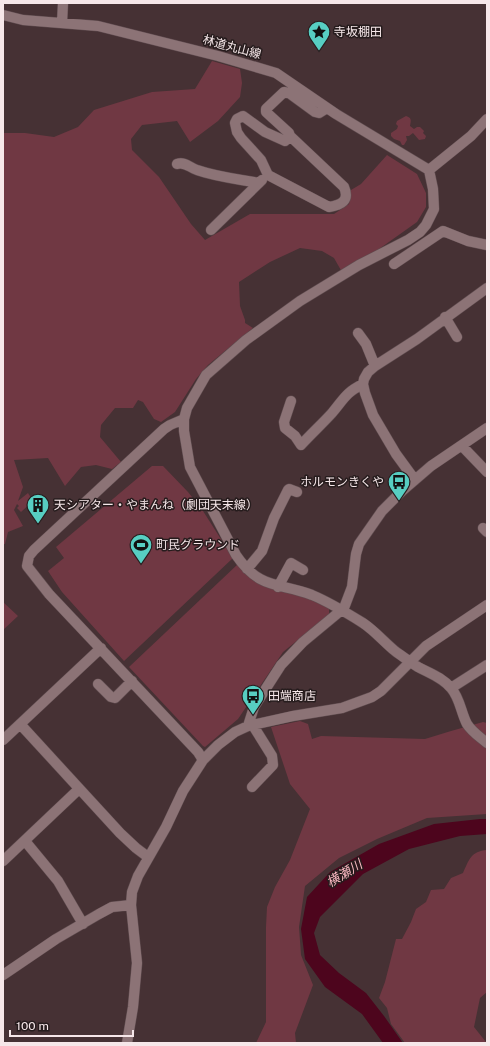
<svg xmlns="http://www.w3.org/2000/svg" width="490" height="1046" font-family="'Public Sans','Noto Sans JP',sans-serif">
	<rect width="100%" height="100%" fill="#463134"/>
	<path fill="#703843" d="M212 61 240 69 242 83 240 97 218 121 190 142 177 121 142 125 131 139 132 150 159 177 191 224 205 240 250 214H334L349 204 351 190 361 184 387 155 417 174 426 193V207L417 222 372 254 342 272 334 258 322 251 300 248 270 262 239 282 240 306 245 320V323L253 328 208 365 196 379 175 412 161 422 154 419 143 402 138 400 133 408H115L101 425 100 437 121 462 112 469 96 465 81 467 65 486 48 458 14 460 23 487 18 501 28 493 33 501 21 512 17 508 19 506 17 504 14 510 23 526 8 532 5 544H3V133H25L54 137 78 127 94 110 152 92 195 89Z
		M406 116C412 118 411 120 410 126L414 129 417 127H420L424 131 423 133 426 136 425 139 419 140 413 133 409 136H406L407 140 404 145H402L400 141 394 139 391 136V133L397 129 398 126 396 124 397 121Z
		M152 466H163L188 492 203 511 233 558 124 661 62 592 48 571 64 558 56 547Z
		M238 564 329 607V615L283 652 238 719 205 747 203 746 129 667Z
		M3 602 18 616 3 630Z
		M300 721 308 724 312 739 321 736 425 739 451 731 483 722 487 723V814L427 818 377 839 339 858 305 886 299 927 301 955 313 985 295 1033 296 1043H256L266 1022V927L267 907 275 887 290 860 310 809 290 784 271 727Z
		M487 850V992L480 998 474 1027 486 1042 487 1041V1043H405L391 1024 387 1008 379 998 385 982 396 939H402L411 922 416 909 426 902 431 890 444 889 451 878 463 873C469 860 471 851 487 850Z"/>
	<path fill="#4d051d" d="M480 819H487V834L460 836 409 849 363 874 320 917 314 933 320 955 339 973 366 993 384 1016 403 1043H383L362 1014 325 987 305 959 301 929 307 897 330 872 379 844 434 824Z"/>
	<g fill="none" stroke-linecap="round" stroke-linejoin="round">
		<g stroke="#614e51" stroke-width="11">
			<path id="minor" d="M3 15 23 20 98 26 218 56 276 73 336 114 429 170
				M62 23 63 3
				M290 136 344 187C350 201 341 205 329 207L268 175 261 160 241 138 237 132 235 123 237 119 243 116 265 132 285 141 290 136 289 133 266 112V109L284 92 289 93 315 112 319 113 327 108
				M177 164C185 161 190 168 197 170 217 177 238 179 259 183
				M429 170 433 189 434 209 426 225 420 232 408 240 359 265 300 301 246 340 206 375 187 408 184 419V431L190 467 236 555C260 590 277 582 312 595 329 602 347 613 363 623 375 631 384 642 395 651 402 656 410 662 418 667 429 673 442 677 451 688 460 698 461 713 467 724 472 732 480 737 487 743
				M429 170 471 136 487 119
				M211 230 262 180
				M394 264 443 231 468 241 487 245
				M445 317 457 337
				M358 333 366 344 375 366
				M291 401 284 422 285 428 295 436 301 445C311 434 322 424 332 413 344 399 345 393 363 384
				M184 419 170 425 164 429 34 550 29 556 27 566 49 594 198 752 203 760
				M462 446 487 472
				M415 480 396 454 373 415 365 393 363 384 364 379 368 372 375 366 417 339 487 288
				M483 528 487 532
				M247 569 262 551 274 518 288 490 289 489 297 492
				M278 587 291 563 303 570
				M98 684 111 697 115 698 132 681
				M451 688 487 665
				M20 724 120 833 136 848 148 857
				M248 726 254 707 281 665 303 642 344 608 352 587 356 554 359 544 382 511 402 491 431 466 487 428
				M3 740 101 648
				M252 787 273 765 272 756 252 724
				M25 841 58 881 83 924
				M3 861 79 789
				M3 975 56 939 99 914 112 907 131 905
				M127 1043 133 1007 137 963 131 905 132 892 138 876 166 827 183 791 203 760 218 745 235 732 248 726 293 716 342 708 372 697 381 691 426 646 487 605"/>
		</g>
		<use href="#minor" stroke="#8c7376" stroke-width="10"/>
	</g>
	<defs>
		<g id="sight-pin" transform="scale(1.15)"><path d="M0 17L-7.5 6A9.5 9.5 0 1 1 7.5 6Z" fill="#57cec2" stroke="#261c1d"/><path d="M0-6L1.8-2.2L6-1.7L2.9 1.2L3.7 5.4L0 3.3L-3.7 5.4L-2.9 1.2L-6-1.7L-1.8-2.2Z" fill="#111"/></g>
		<g id="bus-pin" transform="scale(1.15)"><path d="M0 17L-7.5 6A9.5 9.5 0 1 1 7.5 6Z" fill="#57cec2" stroke="#261c1d"/><path d="M-5-6H5V4H4V6H2V4H-2V6H-4V4H-5ZM-3.5-4V0h7V-4ZM-3.5 1.2v1.5H-2V1.2ZM2 1.2v1.5H3.5V1.2Z" fill="#111"/></g>
		<g id="building-pin" transform="scale(1.15)"><path d="M0 17L-7.5 6A9.5 9.5 0 1 1 7.5 6Z" fill="#57cec2" stroke="#261c1d"/><path d="M-4-6H4V6H1V3H-1V6H-4ZM-2.5-4.3h1.7v1.8h-1.7ZM.8-4.3h1.7v1.8H.8ZM-2.5-1h1.7V.8h-1.7ZM.8-1h1.7V.8H.8Z" fill="#111"/></g>
		<g id="stadium-pin" transform="scale(1.15)"><path d="M0 17L-7.5 6A9.5 9.5 0 1 1 7.5 6Z" fill="#57cec2" stroke="#261c1d"/><path d="M0-5a6.5 5 0 1 0 0 10a6.5 5 0 1 0 0-10ZM-3.5-1.8h7v3.6h-7Z" fill="#111"/></g>
	</defs>
	<g fill-rule="evenodd">
		<use href="#sight-pin" x="319" y="32"/>
		<use href="#bus-pin" x="399" y="482"/>
		<use href="#building-pin" x="38" y="505"/>
		<use href="#stadium-pin" x="141" y="545"/>
		<use href="#bus-pin" x="253" y="696"/>
	</g>
	<g text-anchor="middle" stroke-width="3" stroke-linejoin="round" paint-order="stroke">
		<g font-size="12" fill="#f6e7e9" stroke="#261c1d" text-anchor="start">
			<text x="334" y="36">寺坂棚田</text>
			<text x="384" y="486" text-anchor="end">ホルモンきくや</text>
			<text x="54" y="509">天シアター・やまんね（劇団天末線）</text>
			<text x="156" y="549">町民グラウンド</text>
			<text x="268" y="700">田端商店</text>
		</g>
		<g font-size="12" fill="#f6e7e9" stroke="#261c1d">
			<text transform="translate(232 47) rotate(15)" y="4">林道丸山線</text>
		</g>
		<g font-size="13" font-style="italic" fill="#f9b6c0" stroke="#261c1d">
			<text transform="translate(344 873) rotate(-32)" y="5">横瀬川</text>
		</g>
	</g>
	<rect width="490" height="1046" fill="none" stroke="#f6e7e9" stroke-width="8"/>
	<path d="M10 1030v6h123v-6" fill="none" stroke="#f6e7e9" stroke-width="2"/>
	<text x="16" y="1030" font-size="12" fill="#f6e7e9" stroke="#261c1d" stroke-width="3" paint-order="stroke">100 m</text>
</svg>
